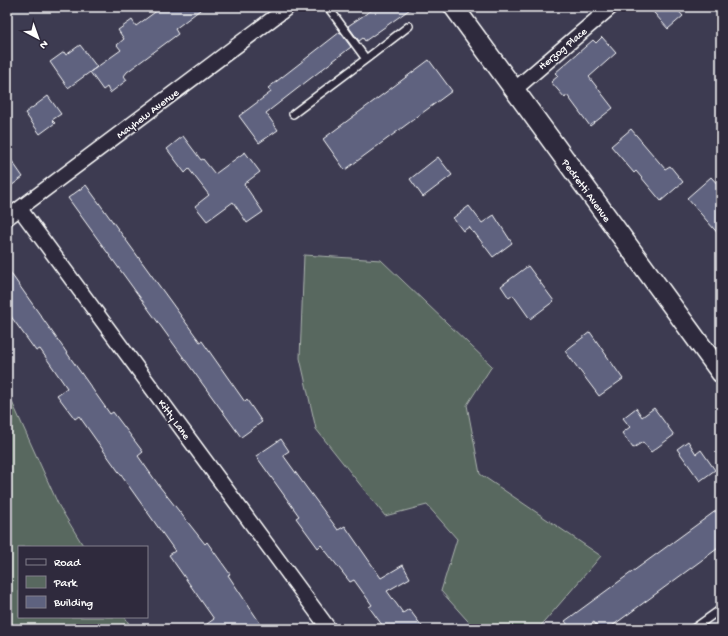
<svg xmlns="http://www.w3.org/2000/svg" width="728" height="636" font-family="'Gochi Hand',sans-serif">
	<rect width="100%" height="100%" fill="#3d3b51"/>
	<filter id="ink" filterUnits="userSpaceOnUse"><feTurbulence type="fractalNoise" baseFrequency=".025" numOctaves="2"/><feDisplacementMap in="SourceGraphic" scale="8" xChannelSelector="R" yChannelSelector="G"/><feConvolveMatrix kernelMatrix="1 2 1 2 8 2 1 2 1" color-interpolation-filters="sRGB"/></filter>
	<g filter="url(#ink)">
		<path fill="#58685f" stroke="#acb4af" d="M304 255 381 260 492 366 467 405 480 474 601 556 538 629H475L441 591 457 539 427 505 385 516 316 429 300 358Z
			M7 391 59 506 84 547H19V617H125L132 629H7Z"/>
		<path fill="#5e627f" stroke="#fff" d="M162 7H204L175 29 178 34 127 72 124 76 127 80 110 93 107 87 103 90 90 72 121 50 117 45 124 39 118 30 132 20 136 26Z
			M376 7H413L365 41 363 38 359 41 348 26Z
			M649 7H675L683 16 668 29Z
			M340 32 351 47 266 113 278 130 259 143 239 116 271 92 268 88Z
			M602 37 616 53 589 77 613 108 590 126 567 95 565 98 551 82 558 76 555 73 593 40 596 43Z
			M80 45 97 67 68 88 50 62 64 52 66 55Z
			M429 60 452 91 345 170 323 139Z
			M48 96 61 114 52 120 55 123 40 134 25 113Z
			M631 129 665 169 670 166 683 182 661 201 636 171 634 173 611 146Z
			M183 136 201 160 203 159 215 174 245 152 260 172 244 184 263 212 247 223 233 202 207 221 195 206 209 195 189 169 185 173 167 149Z
			M7 154 23 177 7 189Z
			M438 157 452 175 423 197 410 179Z
			M711 177 721 188V237L687 198Z
			M86 185 200 342 202 341 245 402 247 400 262 422 241 437 68 198Z
			M469 206 482 223 494 215 512 243 493 257 474 232 473 233 469 227 463 231 453 218Z
			M528 266 554 301 530 319 513 295 509 298 501 286Z
			M7 268 110 414 113 412 143 452 138 456 160 487 205 544 207 542 230 574 228 575 264 629H200L214 619 169 555 175 551 79 416 75 419 57 395 67 388 40 349 36 351 7 311Z
			M590 332 623 379 599 396 565 351Z
			M636 408 642 417 654 408 674 435 651 452 643 442 633 448 622 433 630 427 623 418Z
			M281 439 289 451 283 455 306 487 338 530 345 526 381 578 403 565 410 578 387 591 403 613 409 609 424 629H385L369 607 372 605 354 580 350 582 321 545 318 548 296 518 299 516 256 456Z
			M688 441 696 454 701 450 715 470 700 481 677 449Z
			M721 507V546L608 629H599L594 622 585 629H571L565 621Z"/>
		<g fill="none" stroke-linecap="round" stroke-linejoin="round">
			<g stroke="#fff" stroke-width="10">
				<path id="lane" d="M366 59 409 26
					M293 114 366 59 328 7
					M693 629 721 609"/>
			</g>
			<g stroke="#fff" stroke-width="17">
				<path id="street" d="M514 90 611 7
					M20 209 329 629
					M7 218 288 7"/>
			</g>
			<g stroke="#fff" stroke-width="22">
				<path id="secondary" d="M454 7 721 373"/>
			</g>
			<use href="#lane" stroke="#2f2a3d" stroke-width="7"/>
			<use href="#street" stroke="#2f2a3d" stroke-width="14"/>
			<use href="#secondary" stroke="#2f2a3d" stroke-width="19"/>
		</g>
	</g>
	<g text-anchor="middle" stroke-width="3" stroke-linejoin="round" paint-order="stroke">
		<g font-size="11" fill="#fff" stroke="#2f2a3d">
			<text transform="translate(562 48) rotate(-40)" y="4">Herzog Place</text>
			<text transform="translate(147 113) rotate(-37)" y="4">Mayhew Avenue</text>
			<text transform="translate(587 190) rotate(54)" y="4">Pedretti Avenue</text>
			<text transform="translate(175 419) rotate(54)" y="4">Kitty Lane</text>
		</g>
	</g>
	<rect width="728" height="636" fill="none" stroke="#2f2a3d" stroke-width="24"/>
	<rect x="12" y="12" width="704" height="612" fill="none" stroke="#fff" stroke-width="1.5" filter="url(#ink)"/>
	<rect x="18" y="546" width="130" height="72" fill="#2f2a3d" stroke="#827f8b"/>
	<rect x="26" y="559" width="20" height="6" fill="#2f2a3d" stroke="#827f8b"/>
	<text x="54" y="566" font-size="12" fill="#ffffff">Road</text>
	<rect x="26" y="576" width="20" height="12" fill="#58685f" stroke="#827f8b"/>
	<text x="54" y="586" font-size="12" fill="#ffffff">Park</text>
	<rect x="26" y="596" width="20" height="12" fill="#5e627f" stroke="#827f8b"/>
	<text x="54" y="606" font-size="12" fill="#ffffff">Building</text>
	<g transform="translate(38 38) rotate(139)" stroke="#2f2a3d" stroke-width="3" paint-order="stroke">
	<path d="M0-3L7 15L0 10L-7 15Z" fill="#ffffff"/>
	<text y="-6" font-size="11" font-weight="bold" text-anchor="middle" fill="#ffffff">N</text>
	</g>
</svg>
